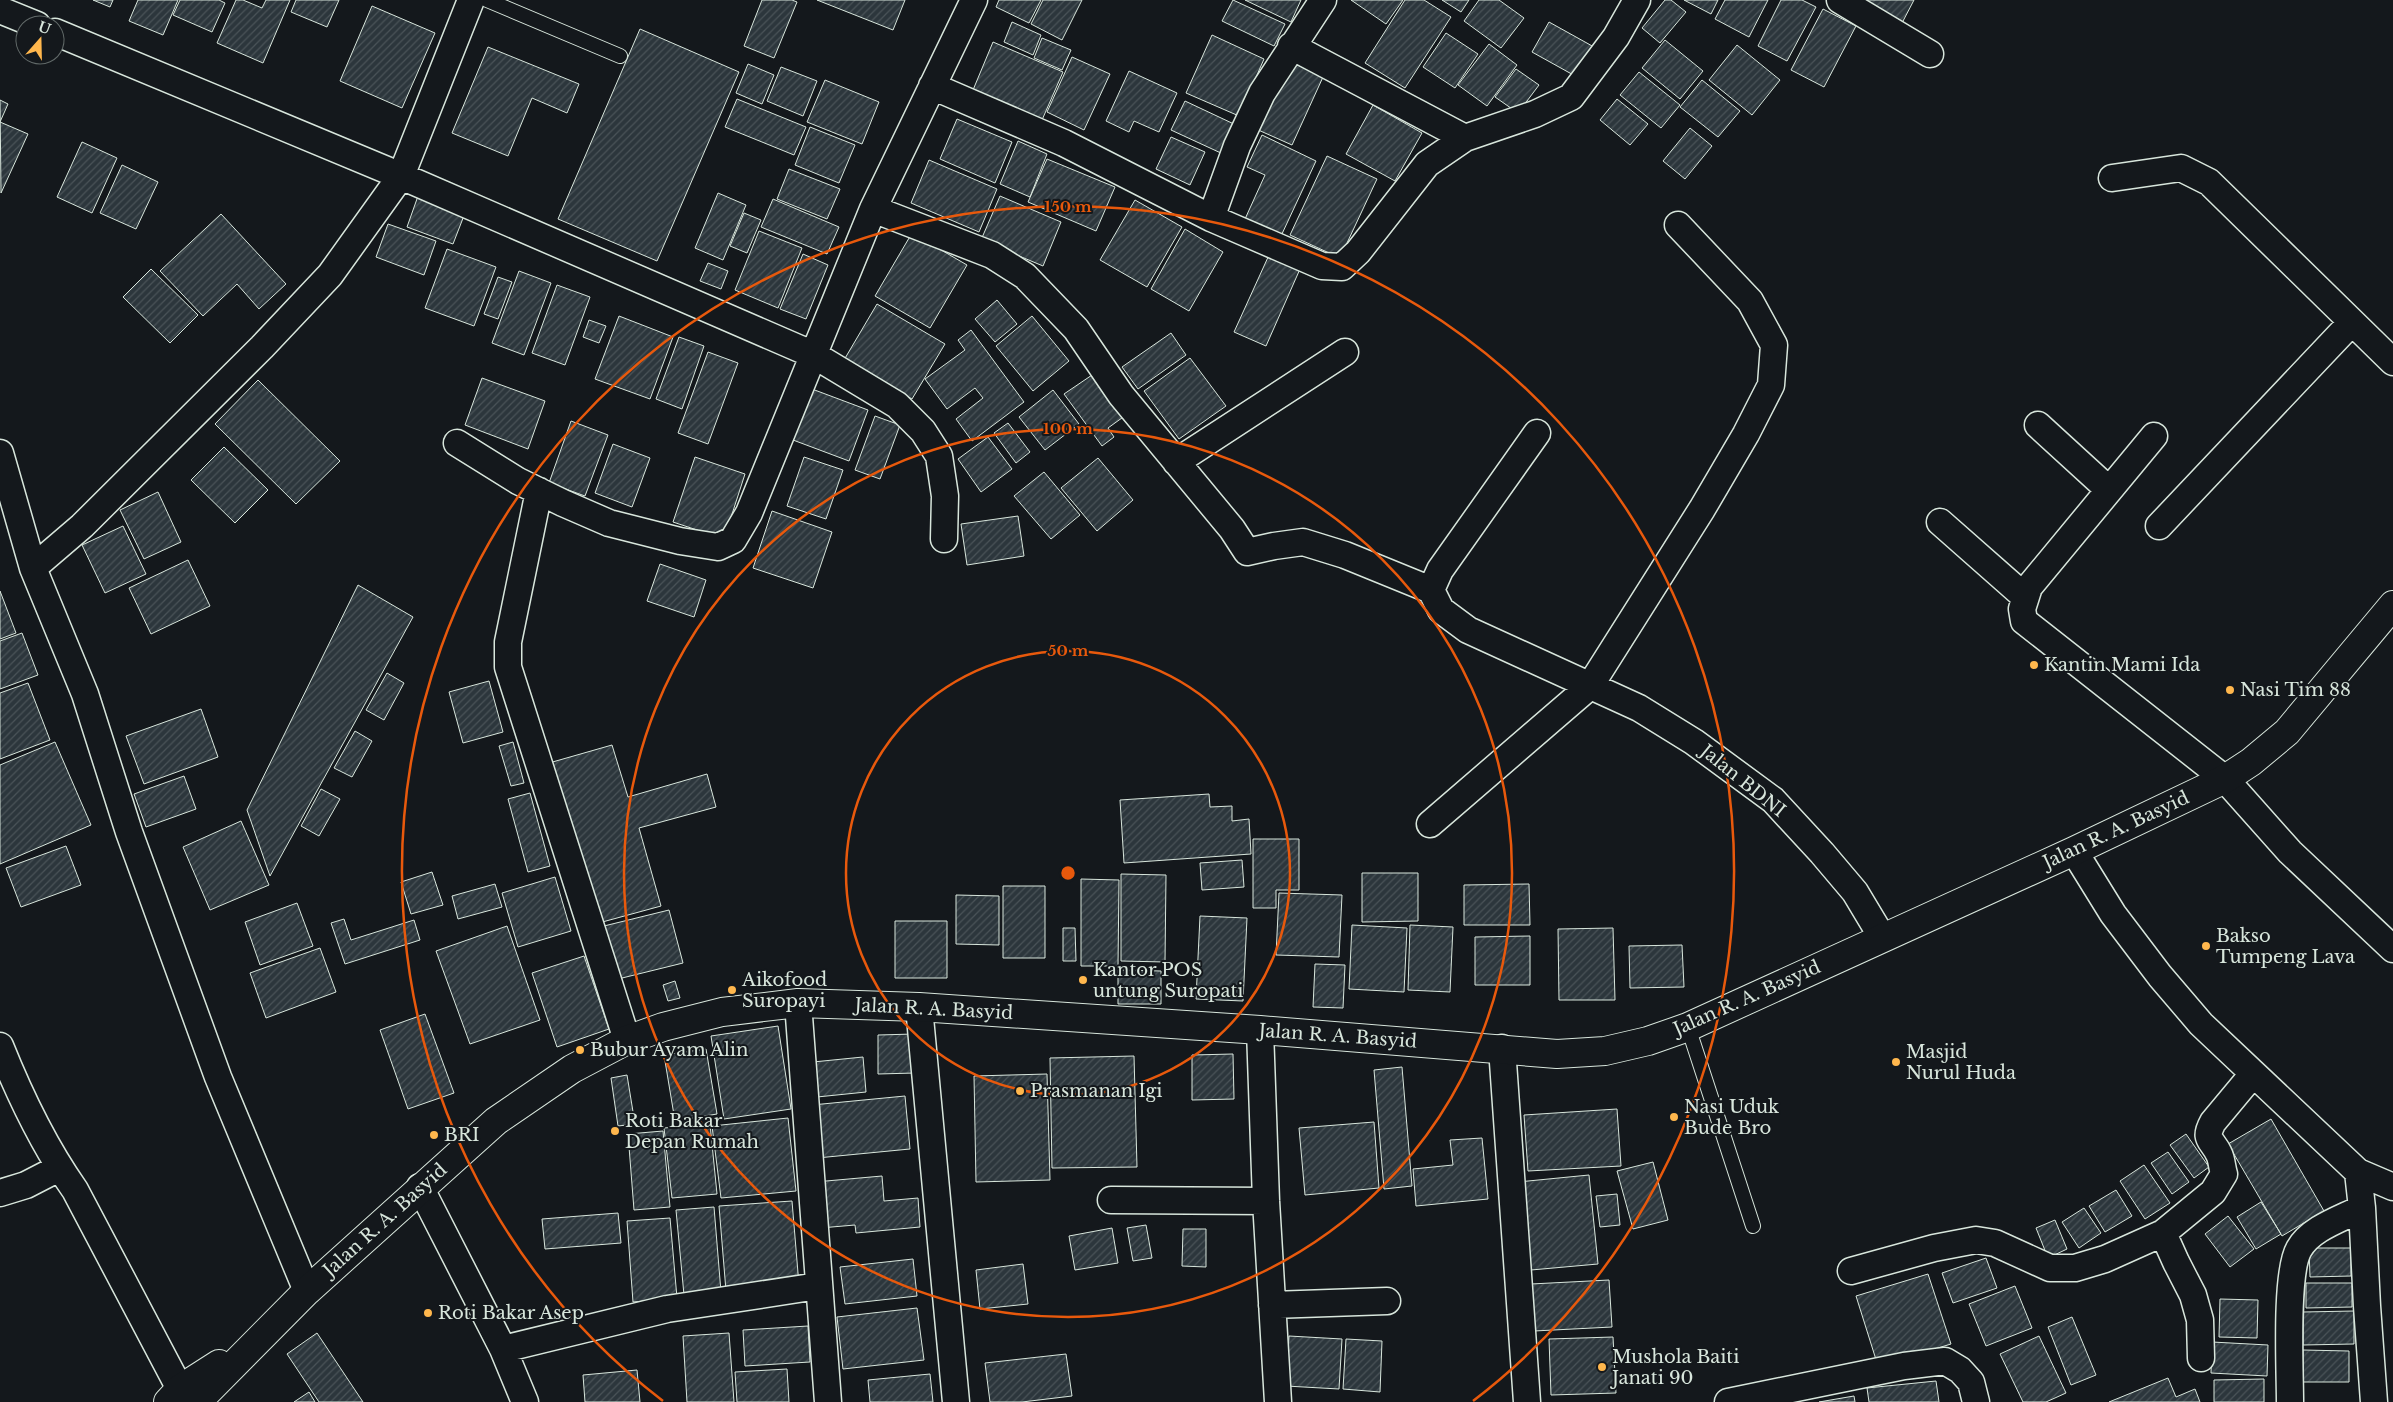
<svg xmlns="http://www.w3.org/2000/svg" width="2393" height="1402" font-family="'Libre Baskerville',serif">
	<defs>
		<pattern id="building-hatch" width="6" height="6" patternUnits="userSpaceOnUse" patternTransform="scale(1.25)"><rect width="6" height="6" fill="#2c363c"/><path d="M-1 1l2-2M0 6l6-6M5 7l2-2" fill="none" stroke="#4a5358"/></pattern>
	</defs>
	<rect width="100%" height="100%" fill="#14181c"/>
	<path fill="url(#building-hatch)" stroke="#d8e6dc" d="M93 0H113L110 7Z
		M138 0H178L163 35 129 21Z
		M180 0H219L225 3 212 32 173 15Z
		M236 0H243L262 8 266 0H290L263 63 217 43Z
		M296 0H339L327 27 291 12Z
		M762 0H792L797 2 774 58 744 46Z
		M817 0H905L893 30Z
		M999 0H1041L1029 23 996 7Z
		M1043 0H1082L1062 40 1031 24Z
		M1233 0 1285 24 1274 46 1222 21Z
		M1245 0H1301L1291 22Z
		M1351 0H1403L1386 24Z
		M1405 0H1424L1451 17 1405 88 1365 63Z
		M1442 0H1469L1461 12Z
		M1479 0H1499L1524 18 1501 48 1464 21Z
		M1665 0H1671L1686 12 1660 43 1642 28Z
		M1684 0H1718L1711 14Z
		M1725 0H1768L1749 37 1715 19Z
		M1781 0H1802L1816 7 1787 61 1758 46Z
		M1859 0H1914L1902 23Z
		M372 6 435 33 402 108 340 81Z
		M1823 9 1856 26 1824 87 1791 70Z
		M1012 22 1041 35 1033 55 1004 42Z
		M1549 22 1594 47 1577 77 1532 52Z
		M640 29 739 72 657 261 558 219Z
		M1446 33 1478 54 1455 88 1423 67Z
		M1212 35 1264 59 1239 116 1186 93Z
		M1042 38 1071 50 1062 70 1034 58Z
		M1665 40 1703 71 1680 99 1642 68Z
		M993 42 1063 72 1042 120 973 90Z
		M1489 44 1517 65 1487 106 1458 85Z
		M1737 45 1780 80 1752 115 1709 80Z
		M488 47 579 84 567 113 532 98 508 156 452 133Z
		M1072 57 1110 74 1084 130 1047 112Z
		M1287 60 1323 77 1292 145 1256 129Z
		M748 64 774 75 762 104 736 93Z
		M781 67 817 81 803 116 767 101Z
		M1516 69 1539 85 1518 113 1495 97Z
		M1129 71 1177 93 1159 132 1134 121 1129 132 1106 121Z
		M1639 72 1680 105 1661 128 1620 95Z
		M825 80 879 102 862 144 807 122Z
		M1702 80 1740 111 1718 137 1680 107Z
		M737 99 806 127 794 155 725 127Z
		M1617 99 1648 124 1630 145 1600 120Z
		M0 100 8 104 0 122 28 134 1 193Z
		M1185 101 1236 125 1223 154 1171 130Z
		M1373 105 1422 133 1395 181 1346 154Z
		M957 119 1012 142 995 183 940 159Z
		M810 127 855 145 839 183 795 165Z
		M1690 128 1712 146 1685 179 1663 161Z
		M1262 135 1316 161 1281 236 1245 219 1265 175 1247 167Z
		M1171 137 1205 152 1190 185 1156 169Z
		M1018 141 1047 154 1030 197 1000 184Z
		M82 142 117 158 92 213 57 197Z
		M1327 156 1377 179 1340 258 1290 235Z
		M1047 159 1115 187 1096 231 1028 202Z
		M929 160 997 189 979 232 911 203Z
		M122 165 158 182 136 229 100 213Z
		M789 169 840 189 827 219 777 199Z
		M718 193 746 205 723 260 695 248Z
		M418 196 465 213 453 244 407 227Z
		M1000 196 1061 222 1043 266 981 240Z
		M773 199 839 227 827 254 761 227Z
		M1135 200 1182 227 1147 287 1100 260Z
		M744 213 761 220 747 253 730 246Z
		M221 214 286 284 259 309 237 284 203 316 160 271Z
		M388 224 436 241 424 275 376 257Z
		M1185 229 1223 252 1189 311 1151 289Z
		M759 231 802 248 778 308 735 290Z
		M912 233 967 265 930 328 875 296Z
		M447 249 496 267 474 326 425 308Z
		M803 254 828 265 806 319 780 309Z
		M1269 255 1300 269 1266 346 1234 332Z
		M708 263 728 271 721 289 700 281Z
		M151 269 198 315 170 343 123 297Z
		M519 271 551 283 524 355 492 343Z
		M498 277 512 282 498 319 484 314Z
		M557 285 590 297 565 365 532 353Z
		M997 300 1017 324 995 342 975 319Z
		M877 304 945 344 912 399 844 360Z
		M619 316 673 337 650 399 595 379Z
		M1032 316 1069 361 1033 391 996 346Z
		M589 320 606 326 599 343 583 337Z
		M971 330 1024 402 972 441 956 419 983 398 975 388 947 409 925 379 965 350 958 340Z
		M1171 333 1186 355 1138 389 1122 367Z
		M679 337 704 346 682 409 656 399Z
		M708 352 738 363 708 444 678 433Z
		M1190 358 1226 406 1179 439 1144 391Z
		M1095 373 1126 415 1108 428 1114 437 1102 446 1064 394Z
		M482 378 545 401 528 449 465 425Z
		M258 380 340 461 296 504 215 424Z
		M812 389 868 410 849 461 793 440Z
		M1053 390 1079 424 1045 450 1019 417Z
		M875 416 900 425 880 479 855 470Z
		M571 421 608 435 585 496 549 483Z
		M1008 423 1030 452 1016 463 994 433Z
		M988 437 1012 469 981 492 958 459Z
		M613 444 650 458 632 507 595 493Z
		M224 447 268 490 235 523 191 480Z
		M695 457 745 474 724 539 673 522Z
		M804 457 843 470 826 519 787 506Z
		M1098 458 1133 500 1097 531 1061 488Z
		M1044 472 1080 515 1051 539 1014 496Z
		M158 492 181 542 144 559 120 510Z
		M772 511 832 532 813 588 753 568Z
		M1018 516 1024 556 967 565 961 524Z
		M123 526 146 574 105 593 82 545Z
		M188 560 210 606 151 634 129 588Z
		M660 564 706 580 694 617 647 601Z
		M358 585 413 617 270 876 247 810Z
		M0 591 16 633 0 639Z
		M22 633 38 675 0 689V641Z
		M387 673 404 683 384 720 366 710Z
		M489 681 503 732 463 743 449 692Z
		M28 683 50 740 0 759V693Z
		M201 709 218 757 144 784 126 736Z
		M355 731 372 741 352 777 334 768Z
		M55 742 91 825 0 864V765Z
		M513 742 524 783 511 786 499 746Z
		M612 745 628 797 707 774 716 807 639 828 661 906 595 924 549 763Z
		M184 776 196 809 146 827 134 794Z
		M321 789 340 799 319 836 301 826Z
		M530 793 550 866 528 872 508 799Z
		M1209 794 1210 807 1232 806V821L1249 819 1251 854 1124 863 1120 800Z
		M241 821 269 885 210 910 183 847Z
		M1253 839H1299V890H1276V908H1253Z
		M66 846 81 885 21 907 6 868Z
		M1242 860 1244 887 1202 890 1200 863Z
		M432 872 443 905 411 914 401 882Z
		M1362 873H1418V921L1362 922Z
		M1121 874 1166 875 1165 962 1121 961Z
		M555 877 571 931 518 947 502 893Z
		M1081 879 1119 880 1118 966H1081Z
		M495 884 502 907 458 919 452 896Z
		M1529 884 1530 925H1464V885Z
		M1003 886H1045V958H1003Z
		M1279 893 1342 895 1339 957 1276 955Z
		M956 895 999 896V945L956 944Z
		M297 903 313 946 260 965 245 922Z
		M669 910 683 963 618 979 604 926Z
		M1200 916 1247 918 1243 1001 1196 999Z
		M344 919 351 940 414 920 420 940 345 964 331 923Z
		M895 921H947V978H895Z
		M1352 925 1407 928 1404 992 1349 989Z
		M1410 925 1453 927 1450 992 1408 990Z
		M507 926 540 1020 470 1044 436 951Z
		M1063 928H1075L1076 961H1063Z
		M1613 928 1615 1000H1559L1558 929Z
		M1530 936V985H1475V937Z
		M1682 945 1684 987 1630 988 1629 946Z
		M320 948 336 992 266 1018 250 973Z
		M584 956 609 1029 557 1047 532 973Z
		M1315 964 1345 965 1343 1008 1313 1007Z
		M1118 970 1161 971V1004H1118Z
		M675 981 680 998 668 1001 663 985Z
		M425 1014 454 1093 408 1109 380 1030Z
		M778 1026 791 1109 724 1119 711 1036Z
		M914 1034 915 1073 878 1074V1035Z
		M706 1049 717 1114 675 1121 664 1055Z
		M1233 1054 1234 1099 1192 1100V1055Z
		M1134 1056 1137 1167 1052 1168 1050 1058Z
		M863 1057 866 1092 817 1097 813 1062Z
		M1402 1067 1412 1186 1384 1189 1374 1070Z
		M1047 1074 1050 1180 976 1182 974 1076Z
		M627 1075 635 1124 618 1126 611 1078Z
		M905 1096 910 1149 817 1158 812 1105Z
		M1617 1109 1621 1166 1528 1171 1524 1115Z
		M788 1118 796 1191 721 1198 712 1126Z
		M2271 1119 2324 1211 2282 1236 2228 1144Z
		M1374 1122 1379 1188 1305 1195 1299 1128Z
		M710 1124 717 1194 672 1198 664 1128Z
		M663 1131 670 1207 634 1210 628 1134Z
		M2186 1134 2209 1167 2194 1178 2170 1145Z
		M1482 1138 1488 1199 1416 1206 1413 1169 1453 1165 1450 1140Z
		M2168 1152 2189 1182 2172 1194 2151 1163Z
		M1653 1162 1668 1220 1633 1229 1617 1171Z
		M2144 1165 2170 1203 2145 1219 2120 1181Z
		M1589 1175 1598 1264 1531 1270 1518 1182Z
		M882 1176 884 1201 918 1198 920 1227 856 1233 855 1225 820 1228 815 1182Z
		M2116 1190 2132 1216 2105 1232 2089 1206Z
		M1617 1194 1620 1225 1600 1227 1596 1196Z
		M792 1201 799 1285 726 1291 719 1206Z
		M2261 1202 2281 1234 2256 1249 2237 1217Z
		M714 1207 721 1292 684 1295 676 1210Z
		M2084 1208 2101 1233 2079 1248 2062 1222Z
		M618 1213 621 1243 545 1249 542 1219Z
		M2228 1216 2254 1249 2230 1267 2205 1234Z
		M670 1218 677 1298 633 1302 627 1221Z
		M2055 1220 2067 1249 2048 1258 2036 1228Z
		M1146 1225 1152 1258 1133 1261 1127 1228Z
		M1112 1228 1118 1263 1075 1270 1069 1236Z
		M1183 1229H1206V1267L1182 1266Z
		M2309 1248H2351V1276L2310 1277Z
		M1986 1258 1997 1288 1953 1303 1942 1273Z
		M913 1259 917 1296 845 1304 840 1267Z
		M1023 1264 1028 1304 980 1309 976 1270Z
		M1928 1274 1951 1344 1878 1366 1856 1296Z
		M1609 1280 1612 1327 1534 1331 1531 1284Z
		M2306 1283H2352V1307L2306 1308Z
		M2015 1286 2032 1328 1986 1346 1969 1304Z
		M2220 1299 2258 1300 2257 1338 2219 1337Z
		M917 1308 924 1360 843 1369 837 1317Z
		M2354 1311V1344L2303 1345V1312Z
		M2072 1317 2096 1375 2071 1385 2048 1327Z
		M808 1326 810 1362 745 1366 743 1330Z
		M317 1333 363 1402H319L287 1354Z
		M729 1333 734 1402H687L683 1336Z
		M1289 1336 1342 1339 1339 1389 1286 1386Z
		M2039 1336 2066 1393 2046 1402H2023L2000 1354Z
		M1613 1337 1616 1393 1551 1395 1549 1339Z
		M1346 1339 1382 1341 1380 1392 1343 1389Z
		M2212 1342 2268 1345 2267 1376 2211 1373Z
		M2303 1350 2349 1351V1382H2303Z
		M1066 1354 1072 1396 1022 1402H990L985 1363Z
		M787 1369 789 1402H737L735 1372Z
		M637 1370 640 1402H585L583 1375Z
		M930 1374 933 1402H870L868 1380Z
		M2168 1378 2176 1397 2195 1389 2200 1402H2109Z
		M2264 1379V1402H2214V1380Z
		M1936 1381 1939 1402H1869L1867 1388Z
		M309 1392 315 1402H294Z
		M1854 1396 1855 1402H1819Z"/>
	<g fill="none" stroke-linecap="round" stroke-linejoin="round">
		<g stroke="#d8e6dc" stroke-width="16">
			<path id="service" d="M487 0 620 56
				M1688 1027 1753 1226"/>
		</g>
		<g stroke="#d8e6dc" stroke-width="29">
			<path id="minor" d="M1840 0 1930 54
				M0 10 37 25
				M55 32 401 176 814 355 897 405 923 431 939 456 945 496 944 539
				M1291 46 1465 138
				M932 86 1064 143 1211 218 1322 266 1342 267 1358 252 1427 164 1465 138 1535 114 1571 97 1616 37 1637 0
				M2112 178 2181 168 2209 182 2393 362
				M873 209 992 255 1025 276 1076 329 1121 395 1232 529 1247 552 1274 546 1303 542 1345 555 1431 590
				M1211 218 1237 146 1262 93 1323 0
				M2038 425 2109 490
				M1537 433 1440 570 1431 590 1441 610 1468 630 1639 708 1694 742 1773 800 1822 853 1855 892 1882 937
				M2154 436 2029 587 2022 609 2024 621 2225 779 2290 852 2393 949
				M457 443 518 481 563 503 609 523 680 541 718 547 733 540 749 513 873 209 974 0
				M0 453 33 568 85 694 129 832 218 1077 307 1291
				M1176 462 1345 352
				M539 491 508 642V667L627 1040
				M1940 522 2025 597
				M2159 526 2352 322
				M33 568 82 526 262 347 330 275 401 176 471 0
				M1430 824 1590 686 1702 509 1746 434 1771 385 1774 345 1750 301 1678 225
				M2074 851 2113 914 2160 976 2201 1024 2358 1172 2393 1187
				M798 1003 828 1402
				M919 1007 956 1402
				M1260 1030 1266 1201 1278 1402
				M0 1046C20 1096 44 1146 75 1190L180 1389
				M1502 1048 1527 1402
				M2358 1172 2362 1208 2367 1306 2374 1402
				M420 1187 503 1349 525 1402
				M0 1193 26 1185 59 1168
				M1111 1200 1266 1201
				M2163 1233 2176 1262 2193 1295 2200 1320 2201 1358
				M1851 1271 1934 1248 1976 1240 1995 1243 2050 1268H2075L2105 1259 2163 1233 2213 1192 2224 1174C2222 1168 2222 1160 2219 1154 2212 1139 2203 1140 2213 1122L2253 1074
				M1272 1305 1387 1301
				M503 1349 667 1309 818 1286
				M1728 1402 1904 1366 1945 1361 1960 1370 1971 1382 1976 1402
				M2290 1402C2290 1371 2285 1273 2299 1249 2311 1228 2341 1219 2362 1208"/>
		</g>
		<g stroke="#d8e6dc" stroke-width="30">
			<path id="secondary" d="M168 1402 180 1389 219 1364
				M197 1402 307 1291 496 1121 572 1069 627 1040 663 1027 722 1012 798 1003 919 1007 1260 1030 1557 1054 1605 1051 1648 1041 1688 1027 2074 851 2225 779 2251 762 2287 732 2393 605"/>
		</g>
		<use href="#service" stroke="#14181c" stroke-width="14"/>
		<use href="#minor" stroke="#14181c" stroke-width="26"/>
		<use href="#secondary" stroke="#14181c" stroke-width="28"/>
	</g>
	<g fill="none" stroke="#e8590c" stroke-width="2.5">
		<circle cx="1068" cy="873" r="222"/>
		<circle cx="1068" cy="873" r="444"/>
		<path d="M663 1401A666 666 0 1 1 1473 1401"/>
	</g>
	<g fill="#ffb74d" stroke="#14181c" stroke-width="2">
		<circle cx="2034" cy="665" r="5"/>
		<circle cx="2230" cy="690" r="5"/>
		<circle cx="2206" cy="946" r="5"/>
		<circle cx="1083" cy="980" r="5"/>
		<circle cx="732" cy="990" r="5"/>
		<circle cx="580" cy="1050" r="5"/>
		<circle cx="1896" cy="1062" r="5"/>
		<circle cx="1020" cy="1091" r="5"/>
		<circle cx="1674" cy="1117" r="5"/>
		<circle cx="615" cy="1131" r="5"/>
		<circle cx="434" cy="1135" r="5"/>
		<circle cx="428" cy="1313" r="5"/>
		<circle cx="1602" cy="1367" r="5"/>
	</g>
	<g text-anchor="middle" stroke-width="4" stroke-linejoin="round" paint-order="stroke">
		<g font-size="18" fill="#d8e6dc" stroke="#14181c" text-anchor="start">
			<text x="2044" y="671">Kantin Mami Ida</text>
			<text x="2240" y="696">Nasi Tim 88</text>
			<text x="2216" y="942">Bakso<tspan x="2216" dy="21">Tumpeng Lava</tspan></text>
			<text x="1093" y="976">Kantor POS<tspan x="1093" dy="21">untung Suropati</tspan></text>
			<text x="742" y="986">Aikofood<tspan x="742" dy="21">Suropayi</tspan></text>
			<text x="590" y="1056">Bubur Ayam Alin</text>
			<text x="1906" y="1058">Masjid<tspan x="1906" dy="21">Nurul Huda</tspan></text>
			<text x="1030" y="1097">Prasmanan Igi</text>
			<text x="1684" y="1113">Nasi Uduk<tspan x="1684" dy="21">Bude Bro</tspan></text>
			<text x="625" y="1127">Roti Bakar<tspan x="625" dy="21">Depan Rumah</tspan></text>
			<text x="444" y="1141">BRI</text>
			<text x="438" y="1319">Roti Bakar Asep</text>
			<text x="1612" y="1363">Mushola Baiti<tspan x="1612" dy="21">Janati 90</tspan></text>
		</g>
		<g font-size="18" fill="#d8e6dc" stroke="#14181c">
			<text transform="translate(1743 781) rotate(39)" y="6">Jalan BDNI</text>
			<text transform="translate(2116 830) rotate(-25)" y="6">Jalan R. A. Basyid</text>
			<text transform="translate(1747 998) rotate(-24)" y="6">Jalan R. A. Basyid</text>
			<text transform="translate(934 1009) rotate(3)" y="6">Jalan R. A. Basyid</text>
			<text transform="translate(1338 1036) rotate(4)" y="6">Jalan R. A. Basyid</text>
			<text transform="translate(385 1220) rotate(-42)" y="6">Jalan R. A. Basyid</text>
		</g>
	</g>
	<circle cx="1068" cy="873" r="8" fill="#e8590c" stroke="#14181c" stroke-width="2.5"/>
	<g font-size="15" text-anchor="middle" font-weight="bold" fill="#e8590c" stroke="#14181c" stroke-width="4" stroke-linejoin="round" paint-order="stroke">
		<text x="1068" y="212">150 m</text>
		<text x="1068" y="434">100 m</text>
		<text x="1068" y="656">50 m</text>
	</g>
	<g transform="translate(40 40) rotate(20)"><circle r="24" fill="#14181c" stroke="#626a69"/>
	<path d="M0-4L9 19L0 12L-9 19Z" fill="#ffb74d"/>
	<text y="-8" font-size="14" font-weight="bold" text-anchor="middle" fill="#d8e6dc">U</text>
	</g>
</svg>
